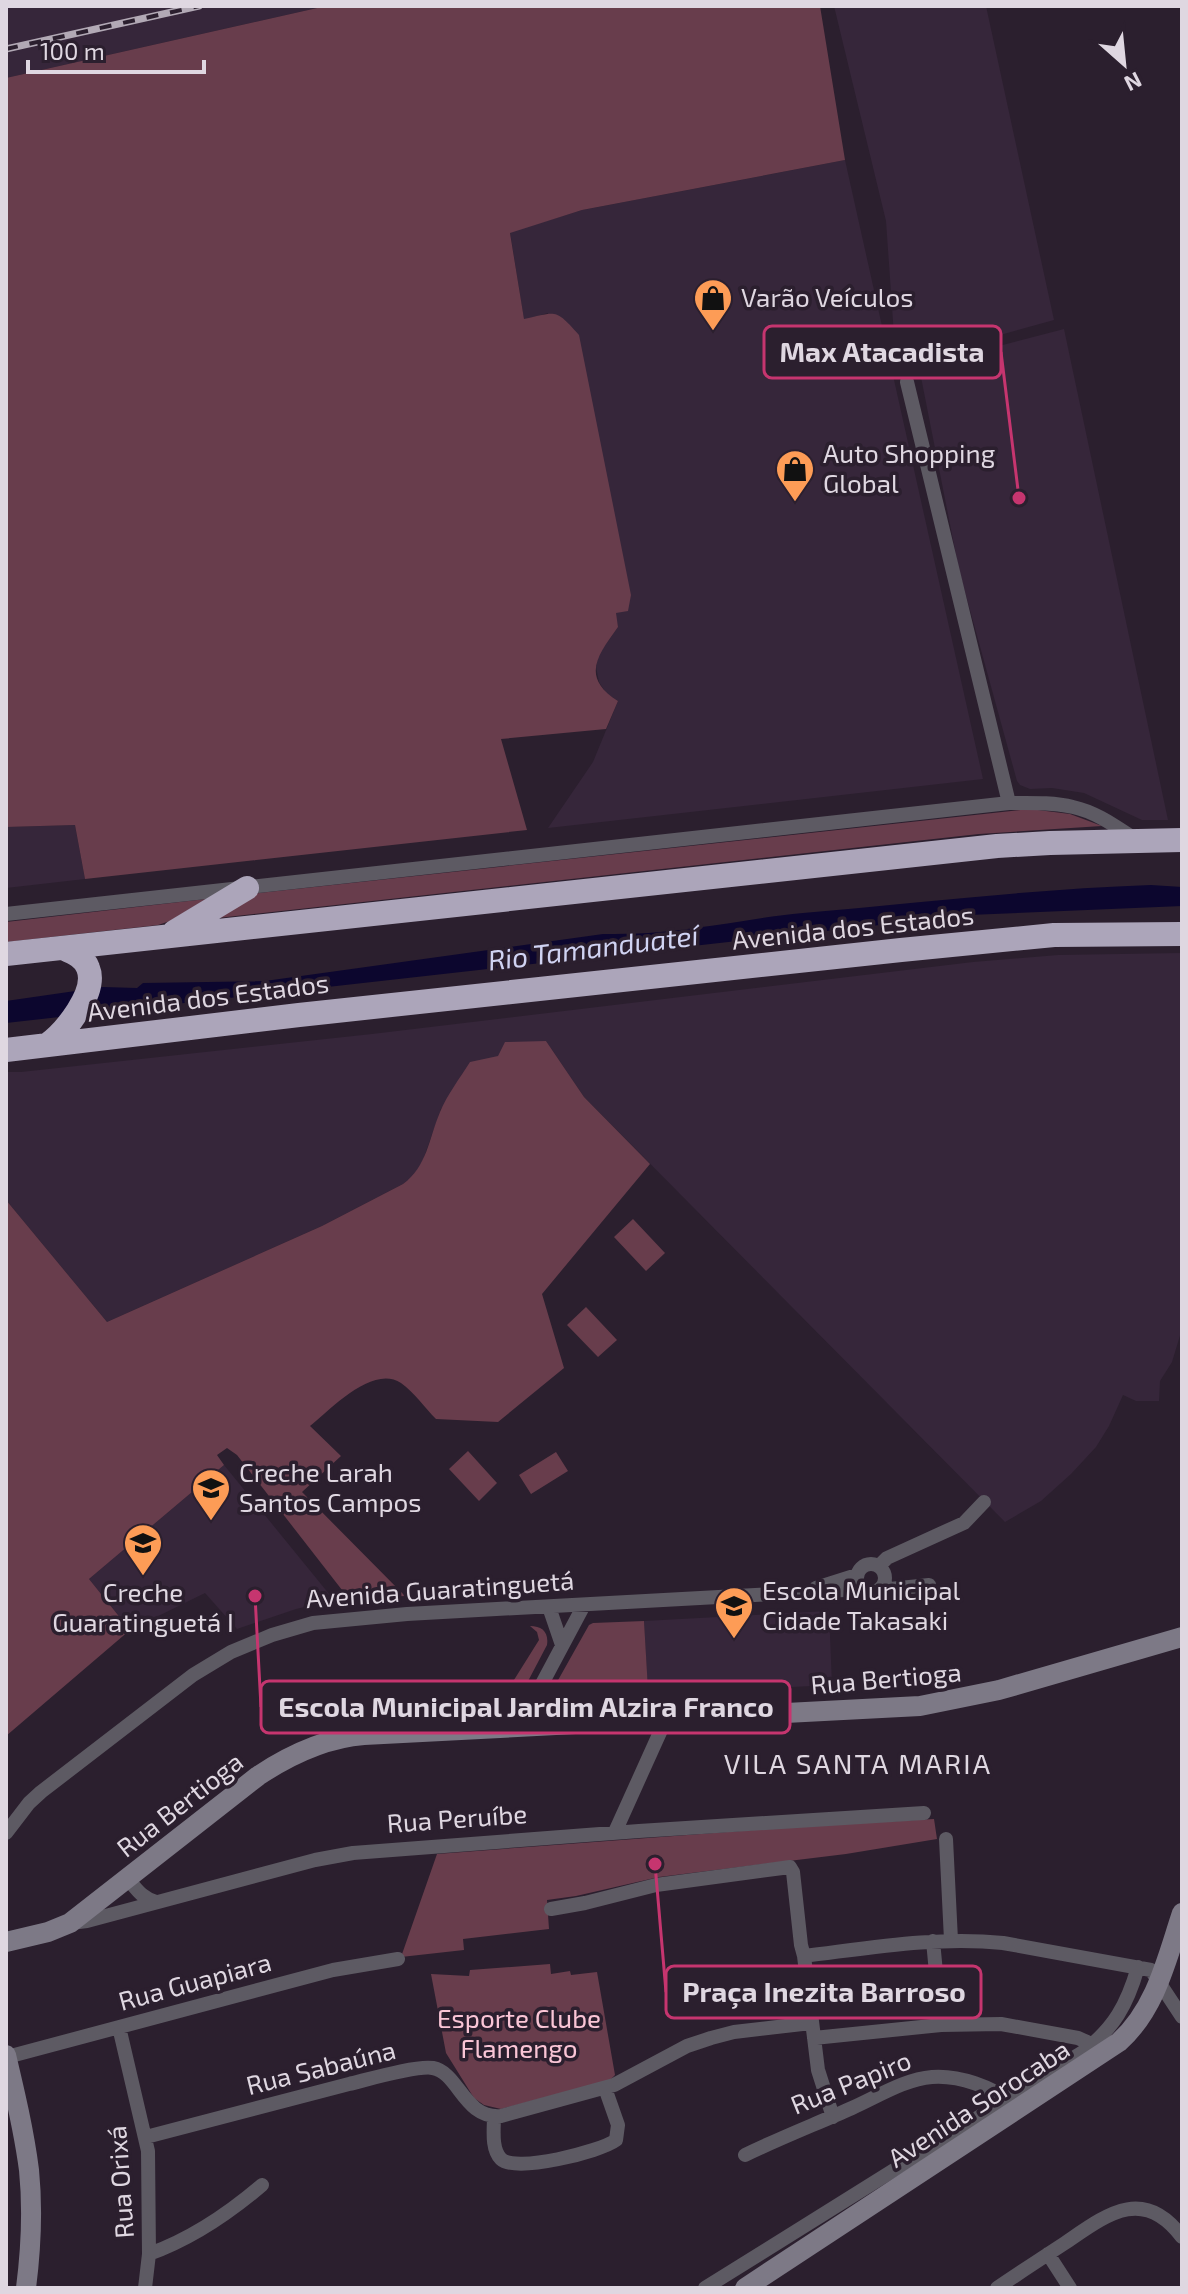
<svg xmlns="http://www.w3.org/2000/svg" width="1188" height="2294" font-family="'Exo 2',sans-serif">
	<rect width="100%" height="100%" fill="#2b1f2e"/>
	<path fill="#36263a" d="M6 6H326L6 78Z
		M834 6H986L1054 320 896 364 886 221Z
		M845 160 983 779 548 828 593 762 618 701 606 693 599 682 596 667 598 655 618 627 548 313 524 320 510 232 582 210Z
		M1064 329 1168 820H1142L1084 793 1052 788 1030 789 1020 785 1017 781 959 570 919 367Z
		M75 825 85 879 6 888V827Z
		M1182 953V1329L1172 1362 1160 1381 1159 1401H1136L1123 1395 1109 1426 1096 1447 1071 1474 1041 1501 1005 1522 584 1097 546 1041 498 1056 441 1109 422 1163 414 1176 403 1184 322 1226 107 1322 6 1200V1072H21L372 1034 973 962 1058 955Z
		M224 1465 334 1600 296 1609 237 1629 205 1593 130 1630 89 1579Z
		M829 1611 832 1685 648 1694 644 1621Z"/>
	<path fill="#683d4c" d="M326 6H820L845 160 582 210 510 233 524 319C557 312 555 308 579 335L631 595 628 611 616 613 618 627C598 655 580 677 618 701L606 729 501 739 527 830 85 879 75 825 6 827V78Z
		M1030 809 1070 814 1102 826 979 834 209 919 243 898 259 893Z
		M206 899 170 921 158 925 6 942V922Z
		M546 1041 584 1097 650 1164 542 1294 564 1368 498 1422 436 1419C425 1408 414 1392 401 1383 373 1364 331 1409 310 1426L341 1456 302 1492 405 1596 349 1599 237 1455 227 1448 217 1455 224 1465 89 1579 130 1630 6 1736V1200L107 1322 322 1226 403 1184C427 1167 429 1138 440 1112 447 1095 460 1078 470 1062L498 1056 505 1042Z
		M633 1219 665 1253 646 1271 614 1237Z
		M586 1307 617 1340 598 1357 567 1325Z
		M468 1451 497 1483 479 1501 449 1469Z
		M556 1452 568 1471 531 1494 519 1475Z
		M644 1621 649 1707 561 1712 554 1710 548 1698 589 1625 593 1623Z
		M530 1626C542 1626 549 1632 547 1645L516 1704 506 1713 492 1715 539 1640 537 1632Z
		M934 1819 937 1839 846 1854 659 1877 576 1896 547 1900 549 1929 463 1939 464 1950 401 1957 437 1854 793 1827Z
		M550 1964 551 1974 570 1971 571 1975 597 1972 615 2075 610 2080 501 2109 484 2105 474 2098 446 2053 431 1974 469 1976 470 1970Z"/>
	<path fill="#0c062e" d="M1151 885 1182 887V906L969 915 6 1023V1001L103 987 137 988 143 983 265 981 603 934C634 934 664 933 694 928 731 924 767 916 803 913 919 903 1035 889 1151 885Z"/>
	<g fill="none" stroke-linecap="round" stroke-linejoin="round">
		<path stroke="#5d5a63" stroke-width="14" d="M907 382 1009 803
			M6 914 1009 803C1030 803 1053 802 1073 807 1096 812 1115 826 1135 839
			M857 1578a14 14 0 1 1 28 0a14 14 0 1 1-28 0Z
			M879 1566 887 1558 964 1523 984 1502
			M883 1586 890 1589 929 1585
			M816 1588 857 1575
			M549 1607 562 1645
			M519 1727 584 1605
			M615 1832 666 1719
			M6 1833 29 1803 41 1792 193 1675 231 1652 272 1635 313 1623 407 1614 863 1589
			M946 1839 951 1940
			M128 1879C137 1890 142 1898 156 1902
			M551 1909 585 1903 656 1885 790 1867 793 1872 801 1945 804 1956 818 2070 833 2117
			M71 1923 87 1921 315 1860 353 1853 639 1831 924 1813
			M933 1941 941 2025
			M804 1956C870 1948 937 1936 1003 1943L1151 1970 1182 2017
			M119 2027 148 2151 149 2254 145 2288
			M814 2038 941 2025 1001 2024 1078 2038 1087 2042 1095 2050
			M7 2057 333 1970 398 1959
			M494 2116C494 2129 491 2149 501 2159 515 2173 600 2152 616 2140L618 2125 605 2088
			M146 2137C213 2119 281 2102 349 2084 366 2080 417 2065 433 2068 459 2073 464 2119 501 2116L614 2085 687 2046 711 2038 734 2032 811 2023
			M745 2155C780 2138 816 2124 852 2108 877 2097 905 2079 932 2077 960 2075 991 2087 1013 2103
			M149 2254C191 2239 228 2214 262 2185
			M1048 2254 1070 2288
			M705 2288 1083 2052C1114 2028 1127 2005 1138 1967
			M997 2288C1019 2273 1042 2258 1065 2243 1106 2215 1143 2185 1182 2237"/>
		<path stroke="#7d7986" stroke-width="20" d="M6 1942 48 1932 70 1923 258 1776C291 1754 325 1738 364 1735L920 1706 999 1690 1182 1637
			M6 2055C15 2093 24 2131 29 2170 33 2210 31 2249 26 2288
			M745 2288 1119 2042C1156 2009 1167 1958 1182 1913"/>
		<path stroke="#aca5ba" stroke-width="24" d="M174 932 247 888
			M6 954 997 846 1050 843 1182 840
			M47 1045C65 1032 98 992 88 968 84 957 74 953 63 948
			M6 1050 299 1015 901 950 1054 935 1182 934"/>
		<g stroke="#b2a9b5" stroke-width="7">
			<path id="rail" d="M6 49 199 6"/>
		</g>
		<use href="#rail" stroke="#2b1f2e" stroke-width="4" stroke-dasharray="12" stroke-linecap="butt"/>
	</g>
	<defs>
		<g id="shop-pin" transform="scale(2)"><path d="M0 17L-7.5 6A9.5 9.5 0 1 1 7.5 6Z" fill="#fd9c56" stroke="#2b1f2e"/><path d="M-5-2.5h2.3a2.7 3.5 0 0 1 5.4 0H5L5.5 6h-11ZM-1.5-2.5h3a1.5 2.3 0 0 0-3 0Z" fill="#111"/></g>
		<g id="school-pin" transform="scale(2)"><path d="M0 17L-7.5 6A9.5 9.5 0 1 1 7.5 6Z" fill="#fd9c56" stroke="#2b1f2e"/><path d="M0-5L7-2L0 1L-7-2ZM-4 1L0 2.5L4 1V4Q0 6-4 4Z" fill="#111"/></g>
	</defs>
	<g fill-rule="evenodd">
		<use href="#shop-pin" x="713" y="298"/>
		<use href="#shop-pin" x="795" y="469"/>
		<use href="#school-pin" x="211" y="1488"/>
		<use href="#school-pin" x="143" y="1543"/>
		<use href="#school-pin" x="734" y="1606"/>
	</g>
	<g text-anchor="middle" stroke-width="7" stroke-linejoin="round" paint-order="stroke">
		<g font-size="26" fill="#dfd7e1" stroke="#2b1f2e" text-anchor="start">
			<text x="741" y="307">Varão Veículos</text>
			<text x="823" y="463">Auto Shopping<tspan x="823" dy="30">Global</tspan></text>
			<text x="239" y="1482">Creche Larah<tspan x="239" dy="30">Santos Campos</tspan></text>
			<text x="762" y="1600">Escola Municipal<tspan x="762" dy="30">Cidade Takasaki</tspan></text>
			<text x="143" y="1602" text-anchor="middle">Creche<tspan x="143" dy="30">Guaratinguetá I</tspan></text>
		</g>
		<g font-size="26" fill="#dfd7e1" stroke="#2b1f2e">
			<text transform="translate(853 928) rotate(-6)" y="9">Avenida dos Estados</text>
			<text transform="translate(208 998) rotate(-7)" y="9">Avenida dos Estados</text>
			<text transform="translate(440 1590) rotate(-4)" y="9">Avenida Guaratinguetá</text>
			<text transform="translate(886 1679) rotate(-5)" y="9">Rua Bertioga</text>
			<text transform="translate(180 1805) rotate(-38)" y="9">Rua Bertioga</text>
			<text transform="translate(457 1819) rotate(-4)" y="9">Rua Peruíbe</text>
			<text transform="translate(195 1982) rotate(-15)" y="9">Rua Guapiara</text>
			<text transform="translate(321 2068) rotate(-14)" y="9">Rua Sabaúna</text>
			<text transform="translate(851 2083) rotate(-22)" y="9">Rua Papiro</text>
			<text transform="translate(979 2104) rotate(-33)" y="9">Avenida Sorocaba</text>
			<text transform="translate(121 2182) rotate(-94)" y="9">Rua Orixá</text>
		</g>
		<g font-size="26" fill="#fac5d6" stroke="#2b1f2e">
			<text x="519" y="2028">Esporte Clube<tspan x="519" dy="30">Flamengo</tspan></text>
		</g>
		<g font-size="28" font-style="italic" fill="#d0d3f2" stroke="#2b1f2e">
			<text transform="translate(593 948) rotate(-7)" y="10">Rio Tamanduateí</text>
		</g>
		<g font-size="28" letter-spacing="2" fill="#dfd7e1" stroke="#2b1f2e">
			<text x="858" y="1774">VILA SANTA MARIA</text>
		</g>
	</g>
	<path fill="none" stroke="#c6356f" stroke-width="3" d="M1019 498L1001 352M255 1596L261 1707M655 1864L666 1992"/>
	<g fill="#c6356f" stroke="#2b1f2e" stroke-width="3">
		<circle cx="1019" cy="498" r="8"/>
		<circle cx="255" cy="1596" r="8"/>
		<circle cx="655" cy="1864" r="8"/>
	</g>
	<g fill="#2b1f2e" stroke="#c6356f" stroke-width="3">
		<rect x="764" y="326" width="237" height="52" rx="8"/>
		<rect x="261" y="1681" width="529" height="52" rx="8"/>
		<rect x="666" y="1966" width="315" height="52" rx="8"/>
	</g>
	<g font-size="28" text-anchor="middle" font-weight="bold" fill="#dfd7e1">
		<text x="882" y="362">Max Atacadista</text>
		<text x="526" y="1717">Escola Municipal Jardim Alzira Franco</text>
		<text x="824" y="2002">Praça Inezita Barroso</text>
	</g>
	<rect width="1188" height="2294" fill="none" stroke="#dfd7e1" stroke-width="16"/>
	<g transform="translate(1124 64) rotate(153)" stroke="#2b1f2e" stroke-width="6" paint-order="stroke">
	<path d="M0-6L14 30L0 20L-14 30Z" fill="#dfd7e1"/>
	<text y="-12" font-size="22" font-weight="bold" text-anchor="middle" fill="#dfd7e1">N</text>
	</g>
	<path d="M28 60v12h176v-12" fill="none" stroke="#dfd7e1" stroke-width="4"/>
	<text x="40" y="60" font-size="24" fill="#dfd7e1" stroke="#2b1f2e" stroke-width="6" paint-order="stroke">100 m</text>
</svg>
